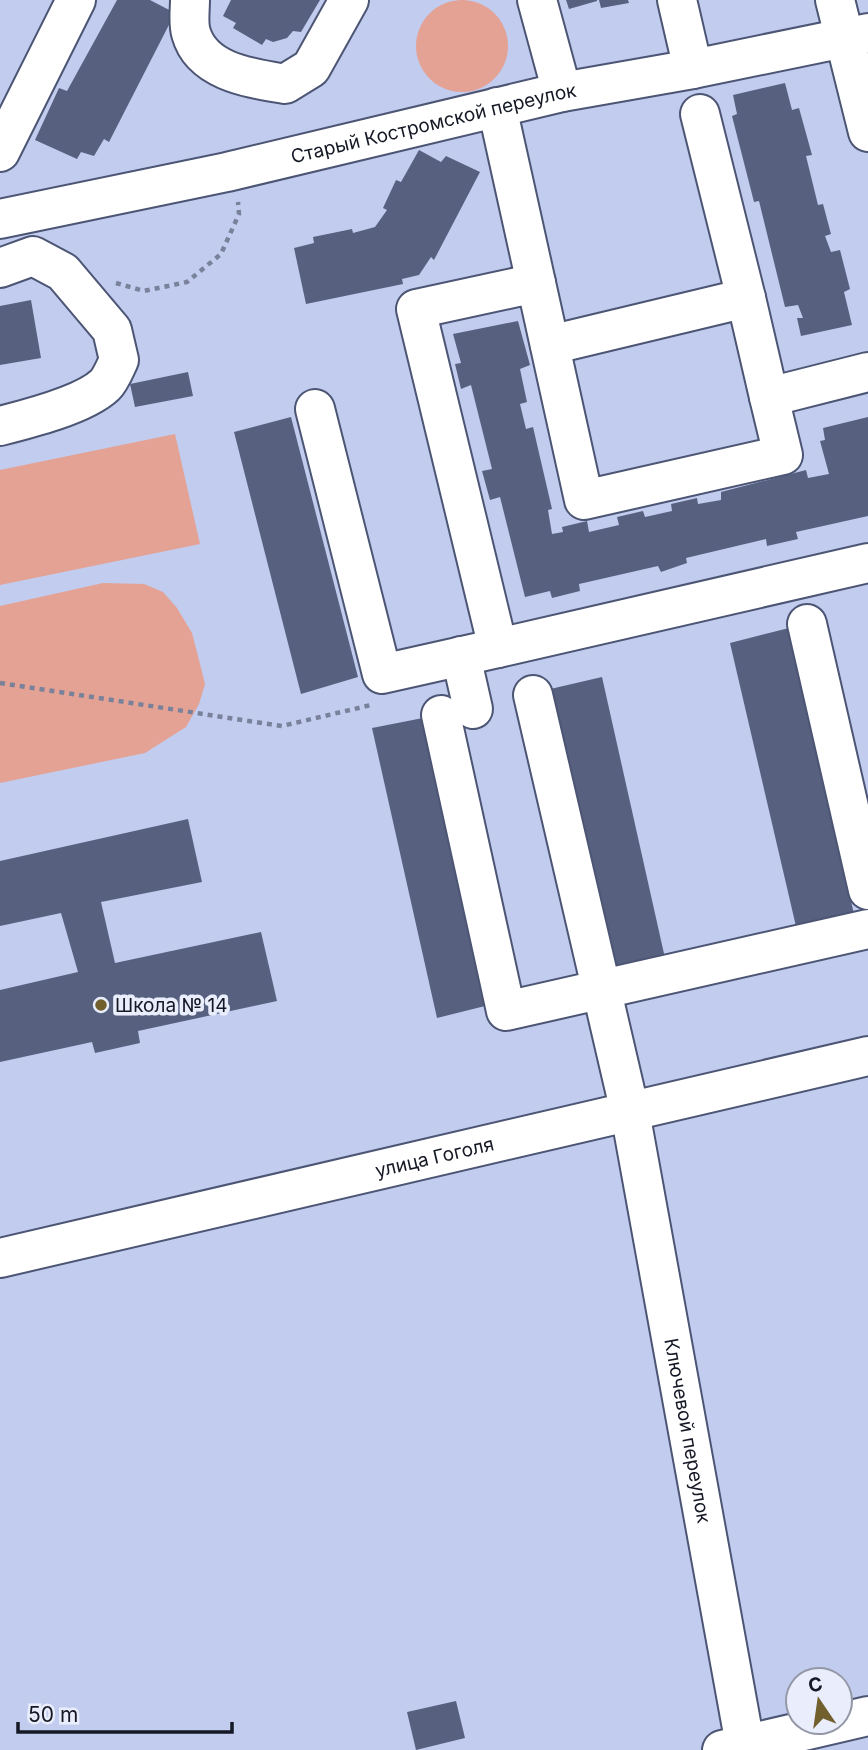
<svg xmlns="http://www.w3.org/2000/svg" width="868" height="1750" font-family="Inter,sans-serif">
	<rect width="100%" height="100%" fill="#c1ccef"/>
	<path fill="#e4a294" d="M416 46a46 46 0 1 1 92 0a46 46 0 1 1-92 0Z
		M175 434 200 544 0 585V470Z
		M103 583 144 584 163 592 177 608 192 633 198 656 205 684 199 704 186 727 145 753 0 783V606Z"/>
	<path fill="#57607f" d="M117 0H150L175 13 109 142 104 139 94 156 81 152 77 159 35 140 59 88 67 91Z
		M231 0H320L301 32 293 31 287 38 273 42 266 39 262 45 233 28 236 23 223 16Z
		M566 0H597V1L569 9Z
		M599 0H628L629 3 601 8Z
		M785 83 792 110 799 108 812 155 806 156 818 205 823 204 831 234 825 236 831 252 840 250 850 289 844 292 852 325 801 336 797 318H803L798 305 785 307 759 201 754 202 732 116 737 114 733 95Z
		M419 150 441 162 446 156 480 172 434 260 431 257 419 275 402 279 403 284 306 304 294 248 314 243 313 237 352 229 353 233 375 227 387 210 383 208 396 180 401 182Z
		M31 300 41 358 0 365V306Z
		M518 321 530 365 520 369 527 402 520 404 526 429 533 427 552 509 548 510 552 534 563 532 562 527 587 521 589 532 619 525 617 517 643 511 645 517 672 511 671 504 697 498 698 504 721 500V492L806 470 808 478 829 474 820 441 825 440 823 428 868 417V516L796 532 798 539 767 546 766 539 686 558 687 563 661 572 658 566 579 584 580 591 552 598 550 591 525 597 500 497 490 500 482 471 492 469 471 385 461 389 455 364 461 363 453 334Z
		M188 372 193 396 135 407 130 384Z
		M291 417 358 677 301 694 234 432Z
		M789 628 856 923 798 935 730 643Z
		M602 677 667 967 613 977 546 690Z
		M428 717 493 1004 437 1018 372 728Z
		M188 819 202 882 101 902 115 963 261 932 277 1001 138 1031 140 1043 95 1053 92 1042 0 1062V990L78 972 61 913 0 926V861Z
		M456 1701 465 1738 416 1750 407 1712Z"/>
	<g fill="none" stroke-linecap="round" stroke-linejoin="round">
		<g stroke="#4c5573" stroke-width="42">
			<g id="minor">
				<path d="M190 0C190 10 188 23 191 33 202 72 250 78 285 84L311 68 349 0"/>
				<path d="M537 0 562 92"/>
				<path d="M677 0 693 69"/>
				<path d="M835 0 868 132"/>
				<path d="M497 107 536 283"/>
				<path d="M700 114 746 298"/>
				<path d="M0 152 76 0"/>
				<path id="s1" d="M0 219 227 172 562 92 693 69 868 33"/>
				<path d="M0 268 33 256 63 272 112 330 119 360C115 368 111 379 105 385 84 405 28 419 0 426"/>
				<path d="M550 345 746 298 769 397"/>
				<path d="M868 372 769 397 783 455 584 500 536 283 416 309 498 648 868 563"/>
				<path d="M315 409 382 674 498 648"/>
				<path d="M807 624 868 890"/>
				<path d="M461 656 473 709"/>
				<path id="s2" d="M533 695 630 1112 746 1750"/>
				<path d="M441 715 506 1011 868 929"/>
				<path id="s3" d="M0 1258 868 1056"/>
				<path d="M722 1750 868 1716"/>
			</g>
		</g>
		<path stroke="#79819b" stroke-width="4.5" stroke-dasharray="5 5" stroke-linecap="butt" d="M116 283 144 291 187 282 221 254 239 214 238 202
			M0 683 282 726 371 705"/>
		<use href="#minor" stroke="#fff" stroke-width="38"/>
	</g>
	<circle fill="#71602e" stroke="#e9edfc" stroke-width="2.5" cx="101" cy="1005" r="7"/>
	<g text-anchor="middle" stroke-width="7" stroke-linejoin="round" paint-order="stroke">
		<g font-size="19" fill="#151825" stroke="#e9edfc">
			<text dy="7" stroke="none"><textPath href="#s1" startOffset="444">Старый Костромской переулок</textPath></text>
			<text dy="7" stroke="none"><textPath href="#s3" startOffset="446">улица Гоголя</textPath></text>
			<text dy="7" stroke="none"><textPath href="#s2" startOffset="752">Ключевой переулок</textPath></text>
		</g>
		<g font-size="19" fill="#151825" stroke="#e9edfc" text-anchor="start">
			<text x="115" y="1012">Школа № 14</text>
		</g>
	</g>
	<g transform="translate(819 1701) rotate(347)"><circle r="33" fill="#e9edfc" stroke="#9498a6" stroke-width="2"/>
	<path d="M0-5L12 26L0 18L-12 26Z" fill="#71602e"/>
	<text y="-10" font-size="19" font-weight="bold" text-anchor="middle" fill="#151825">С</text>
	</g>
	<path d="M18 1722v10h214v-10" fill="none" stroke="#151825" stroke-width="3.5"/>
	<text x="28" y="1722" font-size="21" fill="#151825" stroke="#e9edfc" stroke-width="5" paint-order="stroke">50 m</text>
</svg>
